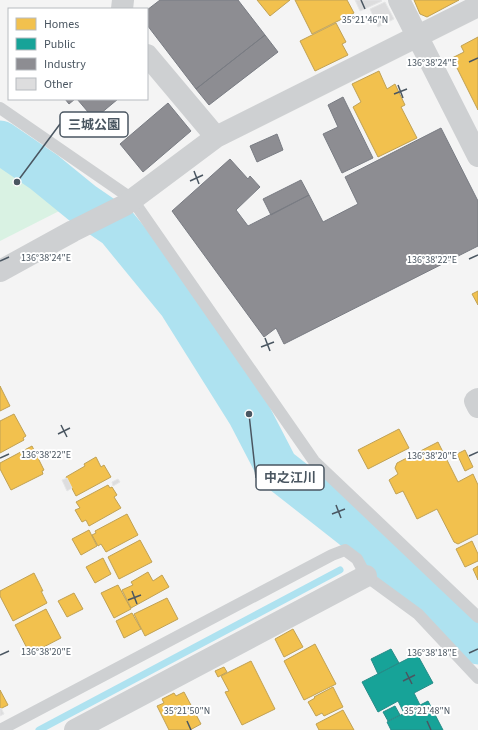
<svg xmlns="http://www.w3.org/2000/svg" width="478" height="730" font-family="'Source Sans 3','Noto Sans JP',sans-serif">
	<rect width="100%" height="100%" fill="#f4f4f4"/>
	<path fill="#d9f2e3" d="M0 159 69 206 0 241Z"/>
	<path fill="#f2c14e" stroke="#c0a154" d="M257 0H290L270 16Z
		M295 0H347L354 13 312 34Z
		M414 0H459L427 17 420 14Z
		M336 23 346 42 342 44 348 55 315 71 300 41Z
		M478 37V110L452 58 464 52 461 46Z
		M379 71 387 89 395 84 405 105 401 107 417 138 378 157 353 107 361 102 352 84Z
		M478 291V305L472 294Z
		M0 386 10 406 0 411Z
		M14 414 26 436 23 438 24 440 0 453V421Z
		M399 429 409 448 368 469 358 450Z
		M438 442 458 482 473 474 478 485V534L458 544 454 542 437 509 417 519 403 491 396 494 389 480 398 474 395 468 397 463Z
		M32 446 44 470 42 471 43 474 11 490 0 469V463Z
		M465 450 473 467 465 471 457 454Z
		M96 457 101 467 104 465 111 477 76 496 66 477 85 466 84 464Z
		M108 485 110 488 112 487 117 495 114 497 121 508 89 526 86 520 82 522 75 510 80 508 76 502Z
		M127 514 138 535 106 552 101 544 98 546 92 535 96 533 95 531Z
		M89 530 97 546 81 555 72 539Z
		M140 540 152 562 119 579 108 557Z
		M472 541 478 554V561L465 567 456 549Z
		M103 558 111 574 95 583 86 567Z
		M478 566V580L473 569Z
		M148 572 153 581 162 575 169 587 131 608 122 590 133 585 131 582Z
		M34 573 43 591H41L47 603 13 621 0 596V591Z
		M118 585 131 609 114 618 101 593Z
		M74 593 83 609 67 617 58 601Z
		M167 598 178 619 145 636 134 614Z
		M46 609 61 638 30 654 15 625Z
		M132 613 141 629 124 638 116 621Z
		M293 629 303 647 284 657 275 639Z
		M315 644 336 684 304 700 284 661Z
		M251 661 275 709 242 725 225 692 229 691 221 676Z
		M224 667 227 672 218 677 215 671Z
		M333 687 343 707 324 716 322 713 316 716 308 702 315 698 314 697Z
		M0 690 8 705 0 709Z
		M184 692 201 724 190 730H169L157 706 164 703 162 699 174 693 176 696Z
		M343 710 354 730H319L316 724Z"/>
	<path fill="#17a398" stroke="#268c88" d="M391 649 399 663 378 674 371 659Z
		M417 654 433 683 414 693 420 705 404 713 398 701 378 712 362 682Z
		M428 701 443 730H391L387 722Z
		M395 706 400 715 388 721 383 712Z"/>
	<path fill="#8d8d92" stroke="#797c83" d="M160 0H238L265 35 196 89 147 25V10Z
		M265 35 278 52 209 105 196 89Z
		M343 97 373 158 342 173 323 134 338 127 328 105Z
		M65 99H75L69 104Z
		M77 99H118L94 119Z
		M168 103 191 131 143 172 120 144Z
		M441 128 478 201V246L284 344 276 328 264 337 172 211 230 159 248 179 250 176 260 187 236 210 248 226 309 195 323 222 358 204 345 177Z
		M277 134 283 150 257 162 250 146Z
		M301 180 309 195 271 215 263 199Z"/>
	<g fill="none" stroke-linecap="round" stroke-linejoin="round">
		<path stroke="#aee2f0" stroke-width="7" d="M374 551 379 549
			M39 730 340 570"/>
		<path stroke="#aee2f0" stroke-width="43" d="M0 142 44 172 82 203 117 227 180 304 249 414 277 468 370 541 478 643"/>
	</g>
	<path fill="#ddddde" stroke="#e5e6e7" d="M355 0H381L382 1 360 11Z
		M385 2 394 19 378 27 370 9Z
		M67 478 72 488 67 491 62 480Z
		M118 479 120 482 113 486 112 482Z
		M1 708 4 714 0 716V709Z"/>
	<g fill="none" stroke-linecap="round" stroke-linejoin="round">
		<path stroke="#ced0d2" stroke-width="12" d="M0 108 132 199 314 461 478 617
			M0 730 332 555 345 550 357 559 366 576 418 614 478 678"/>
		<path stroke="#ced0d2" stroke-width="22" d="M399 0 478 156
			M122 9 123 0
			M147 55 216 137
			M0 271 73 231 125 205 216 137 478 6
			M478 399 475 401 478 407
			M75 730 366 576"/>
	</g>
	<path fill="none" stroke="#4a5661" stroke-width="1.5" d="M361 0 365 9M469 62 478 58M398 85 403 98M394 94 407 89M194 171 199 184M190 181 203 175M469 259 478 255M0 261 9 257M265 338 270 351M261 347 274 342M61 425 67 437M58 434 70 428M469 456 478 452M0 458 9 454M336 505 341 518M332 514 345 509M132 591 137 604M128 600 141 595M469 653 478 649M0 655 9 651M406 672 412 684M403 681 415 675M187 721 191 730M427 721 431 730"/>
	<g font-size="10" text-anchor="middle" fill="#4a5661" stroke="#fff" stroke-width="4" stroke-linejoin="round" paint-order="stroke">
		<text x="365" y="23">35°21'46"N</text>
		<text x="432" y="66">136°38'24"E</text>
		<text x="46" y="261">136°38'24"E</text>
		<text x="432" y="263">136°38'22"E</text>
		<text x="46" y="458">136°38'22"E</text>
		<text x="432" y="459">136°38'20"E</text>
		<text x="46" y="655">136°38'20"E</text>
		<text x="432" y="656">136°38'18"E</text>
		<text x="187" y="714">35°21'50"N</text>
		<text x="427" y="714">35°21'48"N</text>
	</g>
	<path fill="none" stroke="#4a5661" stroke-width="1.5" d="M17 182L60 124M249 414L256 478"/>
	<g fill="#4a5661" stroke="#fff" stroke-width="1.5">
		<circle cx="17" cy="182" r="4"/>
		<circle cx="249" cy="414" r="4"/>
	</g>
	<g fill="#fff" stroke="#4a5661" stroke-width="1.5">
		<rect x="60" y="112" width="68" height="25" rx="4"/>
		<rect x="256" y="465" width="68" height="25" rx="4"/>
	</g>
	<g font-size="13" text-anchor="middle" font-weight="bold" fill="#4a5661">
		<text x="94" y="129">三城公園</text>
		<text x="290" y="482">中之江川</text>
	</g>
	<rect x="8" y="8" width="140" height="92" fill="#ffffff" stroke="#b7bbc0"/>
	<rect x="16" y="18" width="20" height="12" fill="#f2c14e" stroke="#b7bbc0"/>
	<text x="44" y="28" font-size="12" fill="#4a5661">Homes</text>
	<rect x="16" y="38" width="20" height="12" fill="#17a398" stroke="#b7bbc0"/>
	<text x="44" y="48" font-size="12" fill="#4a5661">Public</text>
	<rect x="16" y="58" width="20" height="12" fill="#8d8d92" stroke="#b7bbc0"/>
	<text x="44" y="68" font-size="12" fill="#4a5661">Industry</text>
	<rect x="16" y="78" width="20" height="12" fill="#ddddde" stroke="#b7bbc0"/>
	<text x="44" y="88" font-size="12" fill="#4a5661">Other</text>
</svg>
